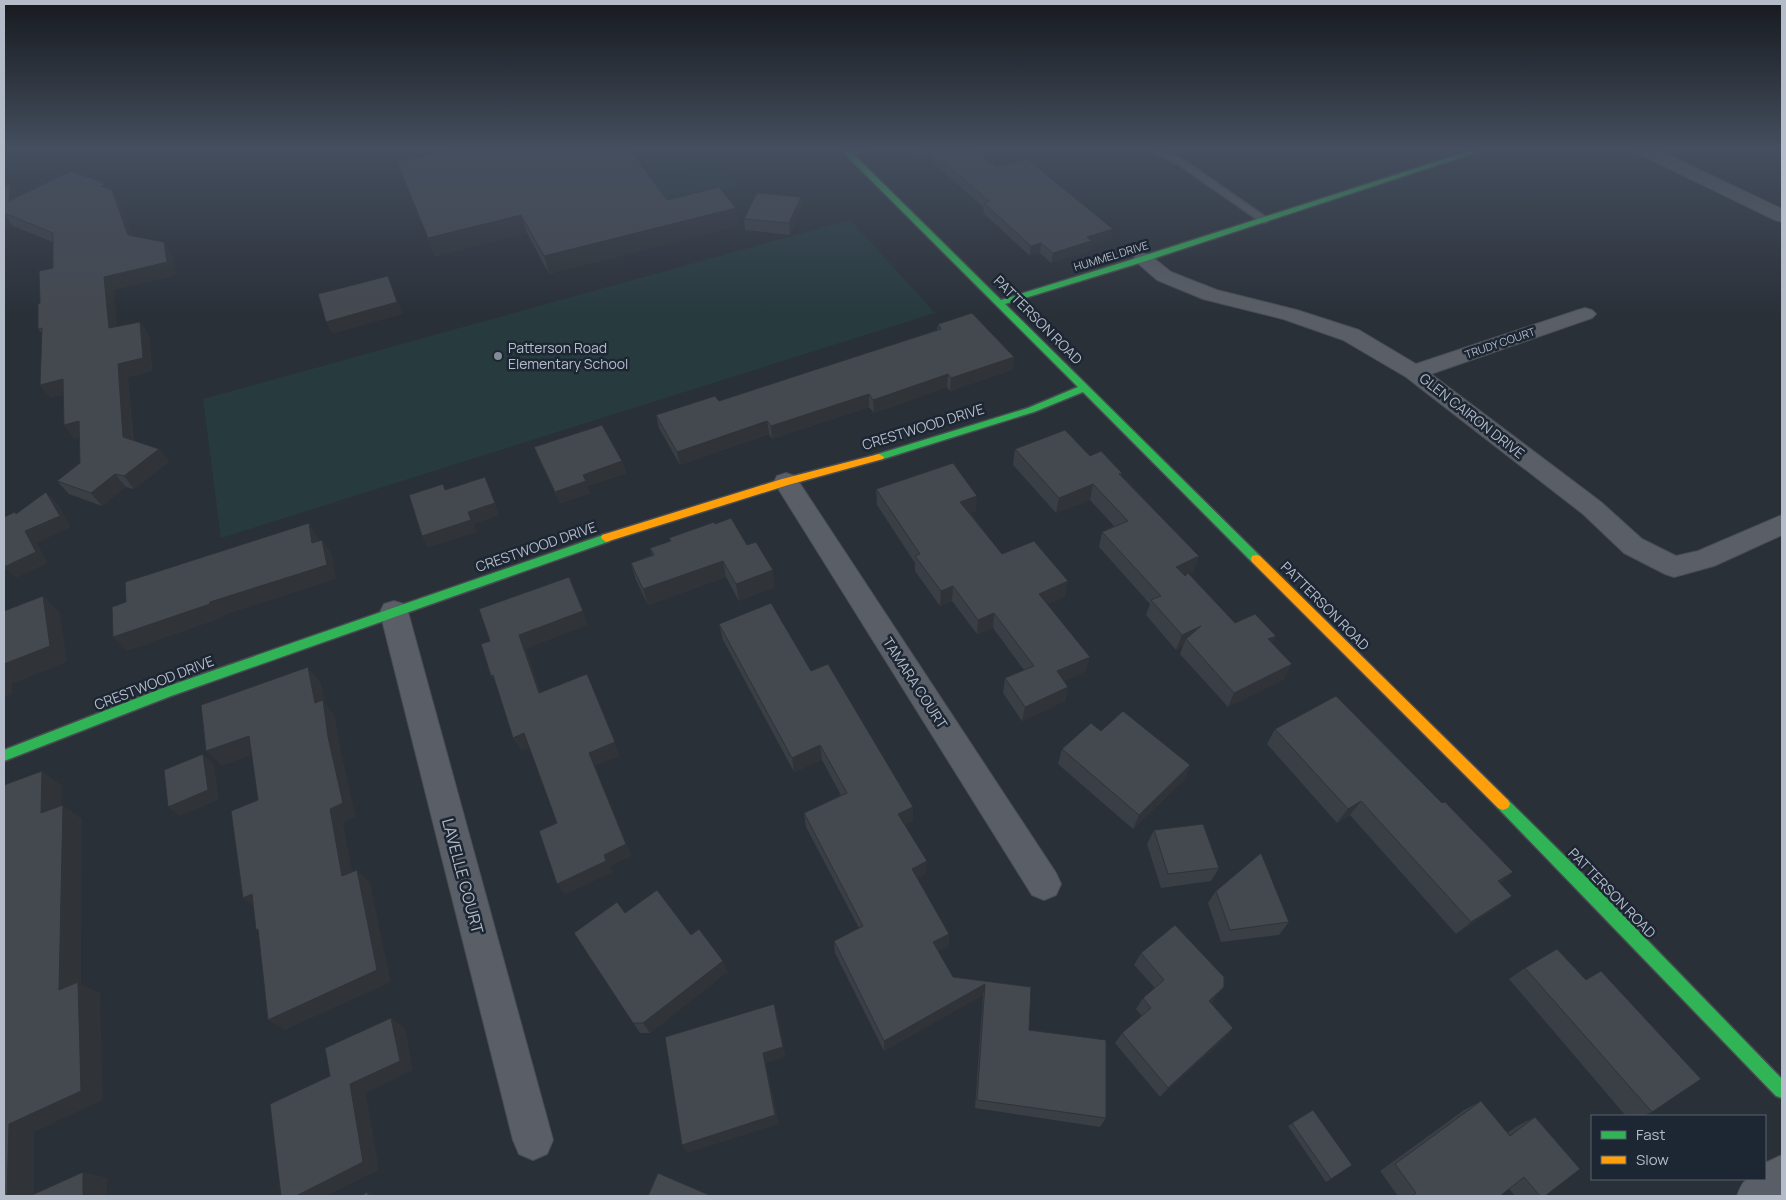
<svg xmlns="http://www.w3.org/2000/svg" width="1786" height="1200" font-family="Manrope,sans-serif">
	<rect width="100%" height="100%" fill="#2a3038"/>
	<path fill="#273a3e" d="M703 148 716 163 657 177 645 161Z
		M719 166 736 186 669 203 654 183Z
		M850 220 935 313 221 538 203 399Z"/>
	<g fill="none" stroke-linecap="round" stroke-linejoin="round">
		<g stroke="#484c53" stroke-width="3">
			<path id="lane" d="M859 148H874L849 156 844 153Z
				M1149 148H1159L1185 161 1270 220 1265 223 1261 222 1179 165 1150 150Z"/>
		</g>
		<g stroke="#484c53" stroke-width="2">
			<path id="street" d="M1633 148H1654L1782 209V222L1775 220 1635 152Z
				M1143 253 1150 255 1171 272 1217 290 1297 310 1359 330 1416 364 1578 310 1585 308 1592 310 1596 314 1592 318 1431 374 1601 502 1642 539 1676 556 1698 551 1782 515V535L1714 566 1674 577 1665 574 1624 553 1583 514 1406 377 1343 340 1283 319 1203 299 1157 280 1133 259 1136 255Z
				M786 473 795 476 1056 873 1061 884 1056 895 1044 900 1032 895 774 482 777 476Z
				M394 601 404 604 408 612 553 1140 547 1154 533 1160 519 1154 513 1140 380 612 384 604Z
				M1782 1155V1196H1737C1744 1177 1745 1179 1765 1179V1163Z"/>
		</g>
		<g stroke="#484c53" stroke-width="3">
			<path id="fast" d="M839 148H847L1001 300 1140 257 1479 148H1489L1146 261 1005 304 1260 556 1261 559 1260 562H1252L1083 392 1034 412 883 459H875L874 457 875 455 1028 408 1078 387Z
				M606 534 610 535 611 538 610 541 171 696 4 761V750L163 688Z
				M1503 798 1508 800 1588 879 1782 1079V1098L1776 1096 1498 808 1496 804 1498 800Z"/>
		</g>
		<g stroke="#484c53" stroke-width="3">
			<path id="slow" d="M879 454 884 457 883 459 788 485 606 542 601 538 602 535 782 479Z
				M1256 555 1260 556 1508 800 1510 804 1508 808 1503 810 1498 808 1252 562 1251 559 1252 556Z"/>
		</g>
		<use href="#lane" fill="#5a5e66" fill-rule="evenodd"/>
		<use href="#street" fill="#5a5e66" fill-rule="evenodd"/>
		<use href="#fast" fill="#30b455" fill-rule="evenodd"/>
		<use href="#slow" fill="#ff9f0a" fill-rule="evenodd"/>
	</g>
	<path fill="#3a3f45" d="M701 148 639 162 667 200 736 208 738 226 549 274 527 233 435 256 397 162Z
		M902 148H973L996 167 1113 229 1111 239 1091 245 1090 251 1051 263 1040 253 1030 256 983 213 984 208 931 161 925 163 918 157 914 158Z
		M1077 148H1113V150L1082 154Z
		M4 185 19 196 110 189 112 190 120 203 132 236 172 255 175 275 113 290 117 327 140 322 149 335 152 371 128 377 133 440 159 449 169 462 134 489 126 487 102 506 69 494 57 481 80 463V437L75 439 64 425 63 394 51 398 40 385 42 333 38 329 40 303 53 268V242L13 226 4 228Z
		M802 208 790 235 745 230 744 219Z
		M938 324 1014 357 1012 370 950 391 947 387 874 413 869 407 772 439 769 434 680 465 659 428 656 415 719 401 805 373 937 330Z
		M534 447 622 461 626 473 587 486 590 493 560 503 539 459Z
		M1015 449 1090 456 1122 473 1121 475 1199 556 1194 571 1188 574 1235 623 1276 636 1272 643 1284 679 1228 707 1180 654 1183 646 1176 650 1146 615 1150 604 1099 547 1102 532 1114 526 1090 500 1056 513 1013 465Z
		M876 489 976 511 970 513 1002 554 1065 596 1047 604 1086 671 1064 681 1068 687 1065 701 1022 721 1003 693 1005 678 1024 670 993 628 977 634 952 601 940 606 915 571V563L877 505Z
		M715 524 747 545 775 587 739 601 726 577 648 605 636 580 631 563 652 555 650 548 670 541 669 538Z
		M719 624 811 671 913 821 905 824 926 874 917 878 949 934 948 946 938 951 953 977 1031 987 1029 1030 1106 1118 1100 1127 975 1108 983 995 884 1051 835 953 834 941 859 928 806 827 804 813 841 795 822 760 794 772 723 640Z
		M1275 729 1442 803 1513 872 1500 883 1512 896 1496 908 1456 934 1350 815 1337 823 1267 744Z
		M1101 731 1190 765 1184 780 1133 829 1058 764 1062 749Z
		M1154 830 1219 868 1211 881 1161 888 1147 844Z
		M1216 891 1289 922 1279 935 1221 942 1208 903Z
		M625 913 723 961 727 972 650 1033H640L574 933Z
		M1141 953 1215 998 1211 1003 1233 1028 1224 1039 1160 1097 1115 1043 1122 1033 1142 1016 1136 1009 1143 998 1155 988 1134 965Z
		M1525 968 1586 980 1601 971 1652 1112 1642 1116H1626L1509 979Z
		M1481 1101 1507 1133 1517 1126 1535 1117 1545 1196H1515L1509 1189 1500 1196H1398L1380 1171 1464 1110Z
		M1313 1110 1331 1179 1326 1182 1288 1126Z"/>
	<path fill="#303338" d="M628 148H701L632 164Z
		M914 148H919L918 157 914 158Z
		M1083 148H1113V150L1082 154Z
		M931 151V161L925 163V153Z
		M10 184 19 196 9 201Z
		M106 184 114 196 101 186Z
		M112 190 120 203 136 248 128 235Z
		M801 197 802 208 790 235 789 223Z
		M736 208 738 226 549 274 544 256Z
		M4 214 13 226 4 228Z
		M521 215 527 233 435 256 428 238Z
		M1113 229 1111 239 1091 245 1090 251 1051 263 1053 253 1087 237Z
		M164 242 172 255 175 275 113 290 119 342 109 328 104 277Z
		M1041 243 1040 253 1030 256 1031 246Z
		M388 276 393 288 403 314 332 334 326 322Z
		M140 322 149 335 152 371 128 377 133 450 123 437 118 364Z
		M1014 357 1012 370 950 391 951 378Z
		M948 374 947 387 874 413 873 400Z
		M63 379 73 392 51 398 40 385Z
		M869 394V407L772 439 771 426Z
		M79 421 90 434 75 439 64 425Z
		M767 421 769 434 680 465 677 452Z
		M159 449 169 462 134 489 124 476Z
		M622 461 626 473 587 486 590 493 560 503 555 492 583 475Z
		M115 474 126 487 102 506 91 493Z
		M485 477 500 515 474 524 477 532 428 548 422 536 468 512Z
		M1093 484 1090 500 1056 513 1059 498Z
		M46 492 57 503 71 527 37 543 48 563 16 578 7 570 4 572V562L25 531Z
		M977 496 976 511 959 517 960 502Z
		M309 523 318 538 321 557 312 543Z
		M322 540 332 554 336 579 221 616 222 618 127 651 113 637 210 602Z
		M1199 556 1194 571 1171 582 1176 567Z
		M723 561 726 577 648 605 643 589Z
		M773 570 775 587 739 601 736 584Z
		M1068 581 1065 596 1037 608 1039 594Z
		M953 586 952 601 940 606 941 591Z
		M43 596 60 613 67 662 12 684 13 694 4 697V664Z
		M583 611 588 625 526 649 546 707 539 693 519 635Z
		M994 613 993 628 977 634 978 620Z
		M1201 626 1186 639 1183 646 1176 650 1182 635Z
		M1276 636 1269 650 1268 639Z
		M1090 657 1086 671 1054 686 1057 671Z
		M1292 664 1284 679 1228 707 1234 693Z
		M308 667 321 683 325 703 335 716 341 752 356 817 343 823 356 889 342 876 330 809 315 703Z
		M587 674 620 756 595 766 632 856 610 866 613 872 565 895 557 884 604 855 589 753Z
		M493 675 499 690 491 676Z
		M1068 687 1065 701 1022 721 1025 707Z
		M524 733 531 747 521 751 513 738Z
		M249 736 263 751 222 766 206 751Z
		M820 745 822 760 794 772 792 758Z
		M203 754 214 764 219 800 180 816 168 807Z
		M1190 765 1184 780 1133 829 1139 815Z
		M42 771 62 786 61 828 41 813Z
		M1361 801 1350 815 1337 823 1348 809Z
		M63 805 82 819 81 984 100 993 103 1100 34 1132V1196H7L9 1124 59 990Z
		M913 807V821L898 827V814Z
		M927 861 926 874 911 881 912 869Z
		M357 870 370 883 391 982 285 1030 268 1020Z
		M1513 872 1497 885 1498 881Z
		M252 894 259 911 243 898Z
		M1512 896 1496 908 1456 934 1471 922Z
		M949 934 948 946 932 954 933 942Z
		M723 961 727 972 650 1033 643 1023Z
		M985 984 983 995 884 1051V1041Z
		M1224 987 1215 998 1200 1011 1209 1001Z
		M774 1004 778 1015 786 1057 766 1063 779 1124 688 1153 682 1145 763 1053Z
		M391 1018 405 1028 413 1070 366 1093 379 1170 326 1196H296L350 1084Z
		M1233 1028 1224 1039 1160 1097 1168 1088Z
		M83 1172 107 1178V1196H83Z
		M367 1192 377 1196H369Z"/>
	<path fill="#444950" stroke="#303338" d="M460 148H628L667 200 719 187 736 208 544 256 521 215 428 238 397 162Z
		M919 148H973L996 167 1027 159 1113 229 1087 237 1091 241 1053 253 1041 243 1031 246 984 203 989 201 931 151 925 153Z
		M71 171 106 184 101 186 112 190 128 235 164 242 167 262 104 277 109 328 140 322 143 358 118 364 123 437 159 449 124 476 115 474 91 493 57 481 80 463 79 421 64 425 63 379 40 385 42 328 38 329V304L40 303 39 271 53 268V233L4 213V185L10 184 9 201Z
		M757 193 801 197 789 223 744 219Z
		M388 276 397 302 326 322 318 294Z
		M972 313 1014 357 951 378 948 374 873 400 869 394 771 426 767 421 677 452 656 415 715 396 719 401 805 373 941 329 938 324Z
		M602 425 622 461 583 475 586 481 555 492 534 447Z
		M1065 430 1090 456 1101 451 1122 473 1119 474 1199 556 1176 567 1185 576 1188 573 1235 623 1255 614 1276 636 1268 639 1292 664 1234 693 1186 639 1201 626 1182 635 1151 600 1161 596 1102 532 1128 521 1093 484 1059 498 1015 449Z
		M953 463 977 496 960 502 1002 554 1034 541 1068 581 1039 594 1090 657 1057 671 1068 687 1025 707 1005 678 1034 666 994 613 978 620 953 586 941 591 915 556 920 554 876 489Z
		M485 477 495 503 468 512 471 520 422 536 409 495 443 484 445 490Z
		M46 492 60 516 25 531 36 552 4 567V517L15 512 16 514Z
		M731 518 747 545 756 542 773 570 736 584 723 561 643 589 631 563 654 555 650 548 671 541 669 538 714 522 715 524Z
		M309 523 312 543 322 540 327 565 210 602V604L113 637 112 607 126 602 125 582Z
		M569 577 583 611 519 635 539 693 587 674 615 742 589 753 626 844 604 855 606 861 557 884 539 831 557 823 524 733 513 738 493 675 491 676 481 644 490 641 479 609Z
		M43 596 50 646 4 664V611Z
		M771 603 811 671 828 664 913 807 898 814 927 861 912 869 949 934 933 942 953 977 1031 987 1029 1030 1106 1040V1118L977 1100 985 984 884 1041 834 941 863 926 804 813 847 793 820 745 792 758 719 624Z
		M308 667 315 703 323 700 328 737 343 803 330 809 342 876 357 870 377 970 268 1020 258 929 256 930 252 894 243 898 231 811 258 800 249 736 206 751 201 705Z
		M1336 696 1442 803 1445 802 1513 872 1498 881 1512 896 1471 922 1361 801 1348 809 1275 729Z
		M1123 711 1190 765 1139 815 1062 749 1091 723 1101 731Z
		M203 754 208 790 168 807 164 770Z
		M42 771 41 813 63 805 59 990 78 982 81 1091 9 1124 7 1196H4V785Z
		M1203 824 1219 868 1168 874 1154 830Z
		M1261 853 1289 922 1230 930 1216 891Z
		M657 890 691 935 699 929 723 961 643 1023H633L574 933 617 902 625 913Z
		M1175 925 1224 977V987L1209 1001 1233 1028 1168 1088 1122 1033 1151 1008 1143 998 1164 980 1141 953Z
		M1557 949 1586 980 1601 971 1701 1079 1652 1112 1525 968Z
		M774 1004 783 1047 763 1053 775 1115 682 1145 665 1037Z
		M391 1018 400 1061 350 1084 363 1162 296 1196H281L270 1104 330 1076 325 1048Z
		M1481 1101 1510 1136 1535 1117 1580 1169 1545 1196H1540L1524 1177 1500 1196H1412L1416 1193 1395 1164Z
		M1313 1110 1352 1165 1331 1179 1292 1123Z
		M83 1172V1196H30Z
		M658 1173 709 1195 708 1196H648Z
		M367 1192 369 1196H361Z"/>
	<linearGradient id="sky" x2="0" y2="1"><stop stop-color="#171a1f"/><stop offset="0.47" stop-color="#444e5e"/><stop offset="1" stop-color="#444e5e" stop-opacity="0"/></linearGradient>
	<rect width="1786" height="316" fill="url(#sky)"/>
	<circle fill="#848b96" stroke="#1d2633" stroke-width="2" cx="498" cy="356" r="5"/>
	<g text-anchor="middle" stroke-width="5" stroke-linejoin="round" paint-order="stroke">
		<g font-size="11" fill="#b4bcc9" stroke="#1d2633">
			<text transform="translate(1111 256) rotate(-17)" y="4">HUMMEL DRIVE</text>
			<text transform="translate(1500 343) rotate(-19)" y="4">TRUDY COURT</text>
		</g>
		<g font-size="14" fill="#b4bcc9" stroke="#1d2633">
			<text transform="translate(1038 320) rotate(45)" y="5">PATTERSON ROAD</text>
			<text transform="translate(1472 416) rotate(38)" y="5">GLEN CAIRON DRIVE</text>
			<text transform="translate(923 427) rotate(-17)" y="5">CRESTWOOD DRIVE</text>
			<text transform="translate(536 547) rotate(-19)" y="5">CRESTWOOD DRIVE</text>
			<text transform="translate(1325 606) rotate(45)" y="5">PATTERSON ROAD</text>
			<text transform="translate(154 683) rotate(-21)" y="5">CRESTWOOD DRIVE</text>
			<text transform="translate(915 683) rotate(57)" y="5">TAMARA COURT</text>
			<text transform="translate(1612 893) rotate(46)" y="5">PATTERSON ROAD</text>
		</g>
		<g font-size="14" fill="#b4bcc9" stroke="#1d2633" text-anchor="start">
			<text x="508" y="353">Patterson Road<tspan x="508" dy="16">Elementary School</tspan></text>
		</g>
		<g font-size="16" fill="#b4bcc9" stroke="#1d2633">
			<text transform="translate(463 876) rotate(75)" y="6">LAVELLE COURT</text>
		</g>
	</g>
	<rect width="1786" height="1200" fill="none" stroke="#b4bcc9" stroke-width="10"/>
	<rect x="1591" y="1115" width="175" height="65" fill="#1d2633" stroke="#59626f"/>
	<rect x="1601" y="1131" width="25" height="8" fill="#30b455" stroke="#59626f"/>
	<text x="1636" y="1140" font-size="15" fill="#b4bcc9">Fast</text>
	<rect x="1601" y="1156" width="25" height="8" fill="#ff9f0a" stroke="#59626f"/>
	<text x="1636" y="1165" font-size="15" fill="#b4bcc9">Slow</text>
</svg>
